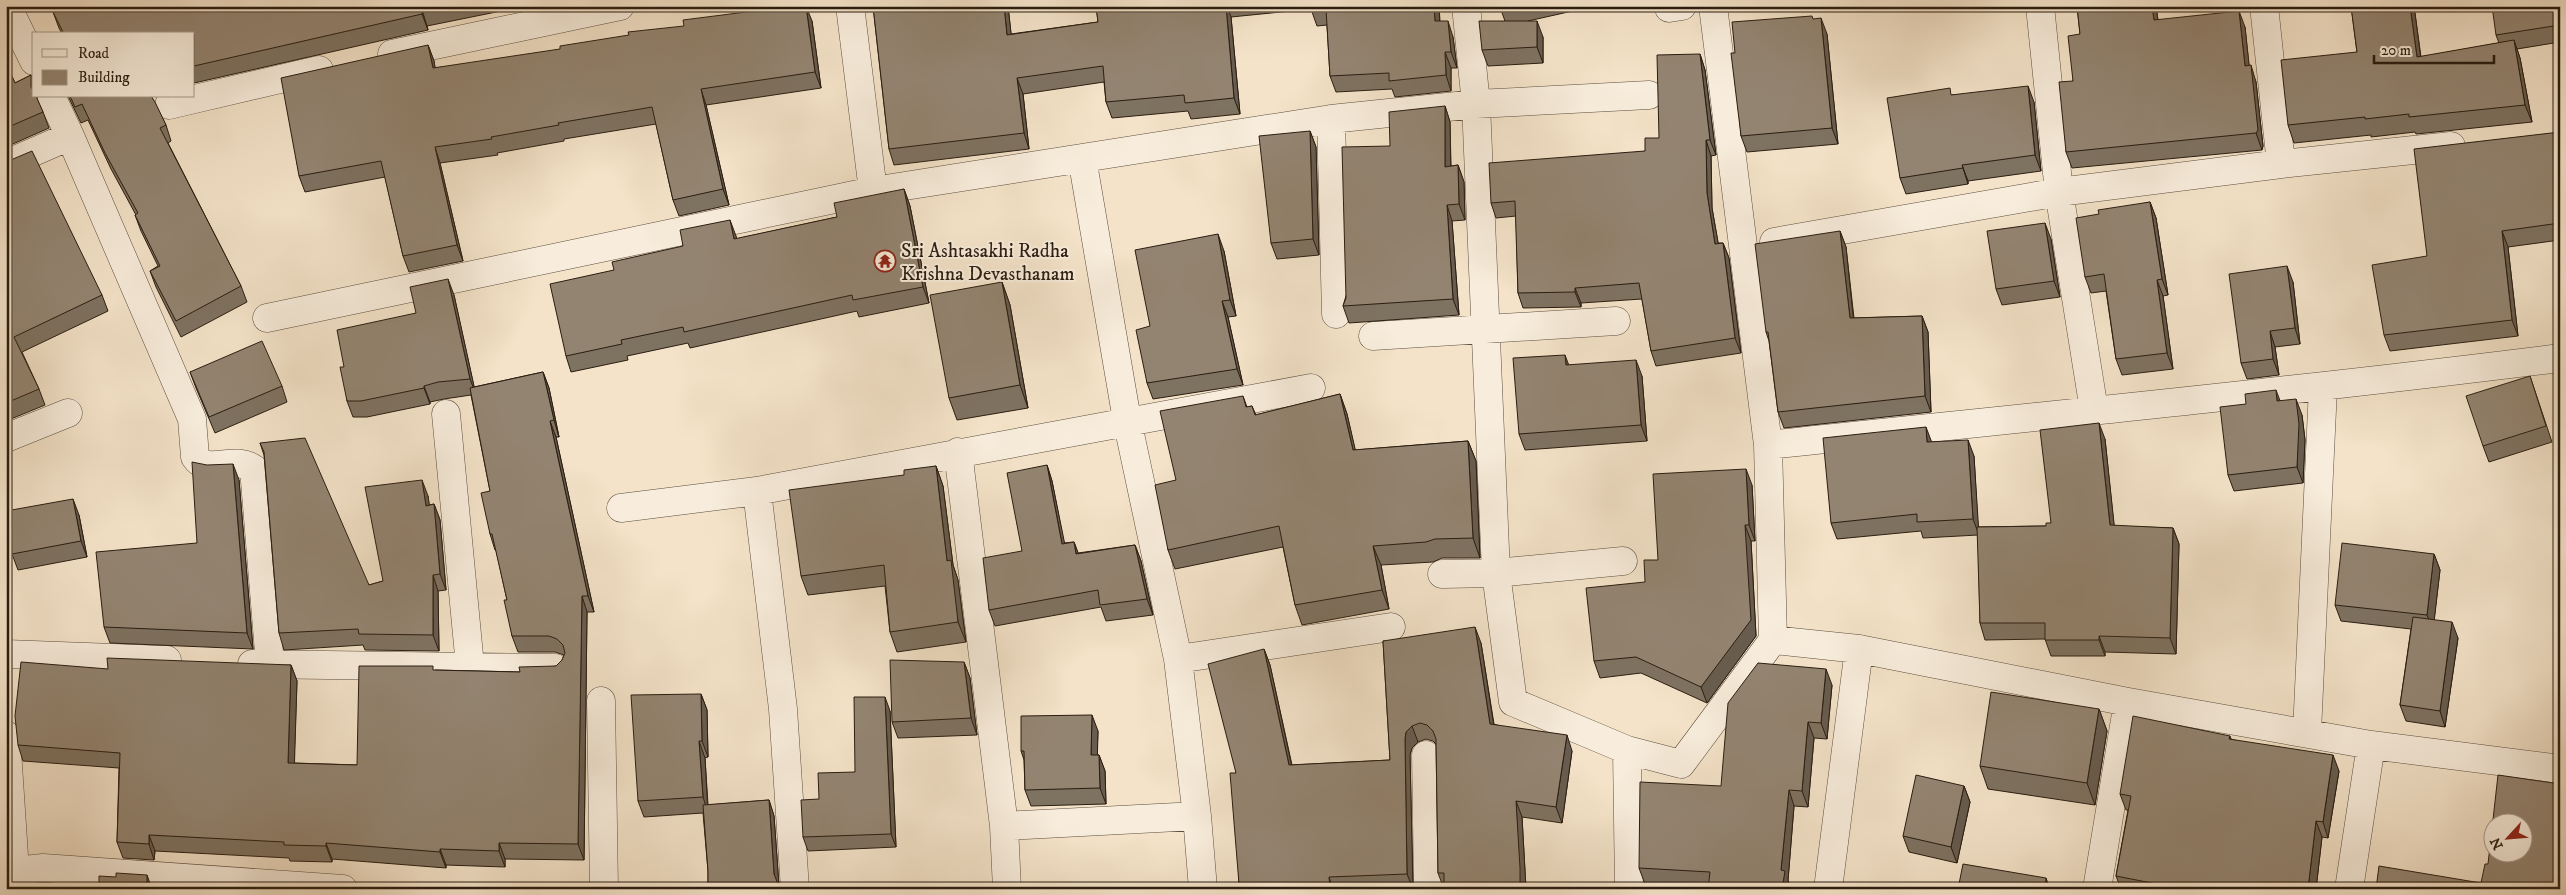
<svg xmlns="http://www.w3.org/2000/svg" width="2566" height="895" font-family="'IM FELL DW Pica',serif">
	<rect width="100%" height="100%" fill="#f4e3c9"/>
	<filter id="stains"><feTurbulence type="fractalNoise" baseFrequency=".004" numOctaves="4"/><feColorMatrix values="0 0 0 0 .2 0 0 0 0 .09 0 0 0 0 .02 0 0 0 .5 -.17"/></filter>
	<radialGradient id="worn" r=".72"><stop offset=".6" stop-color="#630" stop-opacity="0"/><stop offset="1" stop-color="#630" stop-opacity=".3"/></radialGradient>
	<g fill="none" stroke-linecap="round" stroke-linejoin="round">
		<g stroke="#5c4e3f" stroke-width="29">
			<path id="street" d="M7 6 34 61
				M850 6 873 191
				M1466 6 1476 104 1496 573 1513 702 1627 750 1681 764 1773 640 1768 445 1713 6
				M2040 6 2059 192 2094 410
				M2264 6 2281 164
				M1669 8 1682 6
				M392 54 620 6
				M51 96 70 136
				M169 105 319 70
				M1331 119 1336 314
				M1082 158 1127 420 1178 659 1197 816 1203 889
				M6 164 70 136 192 419 195 457C207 476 234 454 254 469L270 665
				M1774 242 2059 192 2281 164 2451 146
				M267 318 873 191 1331 119 1476 104 1649 95
				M1373 336 1616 321
				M446 414 470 666
				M6 438 68 413
				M1768 445C2032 417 2296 391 2560 358
				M958 452 1004 826 1007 889
				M757 491 783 709 795 889
				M621 508 757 491 1311 388
				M1442 574 1496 573 1623 561
				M1773 640 1859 649 2128 702 2371 745 2560 769
				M6 654 167 660
				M1178 659 1391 627
				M252 664 555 668
				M601 701 604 889
				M2307 732 2323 388
				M6 735 15 871
				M1627 750 1629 889
				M1426 755 1428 889
				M1004 826 1197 816
				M6 872 43 868 343 889
				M1828 889 1859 649
				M2097 889 2128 702
				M2349 889 2371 745"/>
		</g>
		<use href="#street" stroke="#f8eddc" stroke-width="28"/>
	</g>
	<path fill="#7e7261" stroke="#2a1d11" d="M63 6H526L427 26 428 30 194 83V34H62L59 28 53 12Z
		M873 6H1008L1011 34 1098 22 1096 6H1439L1440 21 1453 37 1457 68H1451V91L1395 97 1392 89 1336 92 1330 76 1327 25 1317 26 1311 9 1231 17 1240 114 1191 119 1188 111 1112 118 1106 102 1104 82 1023 94 1029 149 894 165 889 149Z
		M1501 6H1595L1528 21 1543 37V63L1488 66 1482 50 1505 21 1501 10Z
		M2077 6H2156L2158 20 2245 27 2249 66 2256 82 2263 146 2262 150 2072 168 2066 152 2073 81 2080 34Z
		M2351 6H2414L2421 57 2499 43 2496 35 2560 6V42L2517 49 2520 58 2532 122 2416 134 2415 132 2371 137V135L2294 143 2288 125 2357 52Z
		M1813 19 1827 34 1838 144 1747 152 1741 136 1735 53Z
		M812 21 821 88 706 105 729 205 679 216 673 200 656 124 564 139V141L497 153 498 155 440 163 463 261 409 272 403 256 385 177 305 192 299 176 428 45 434 61 435 68Z
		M1700 54 1705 70 1716 155 1711 156 1712 208 1718 243H1723L1729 258 1741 353 1656 366 1651 351 1642 299 1581 303V307L1523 308 1518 293 1516 216 1496 218 1491 203 1645 151 1659 138Z
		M6 63 15 83 31 75 34 84V96H37V99L43 112 49 128 6 147Z
		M1952 95 2034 102 2041 171 1968 181V184L1906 194 1900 178Z
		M68 96H151L166 125 171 141 168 143 241 286 247 302 181 337 156 287 150 271 158 266 141 231 135 215H136L111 169 88 120 81 123Z
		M1445 106 1450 122 1451 166 1458 165 1464 182 1465 220 1452 221 1459 315 1349 323 1343 306 1390 146Z
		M1310 131 1316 147 1319 255 1277 259 1271 243Z
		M2560 132V240L2508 247 2518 336 2390 351 2384 335 2427 256Z
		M6 162 102 295 108 311 22 352 39 389 45 405 6 421Z
		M904 189 910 206 929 303 859 317 857 311 690 348 688 343 627 356 628 360 571 372 566 356 614 270 736 236V239L837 217Z
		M2150 202 2156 218 2168 295 2163 296 2173 369 2122 375 2116 359 2106 291 2091 293 2085 277 2099 214Z
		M1840 231 1846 247 1854 318 1922 316 1928 332 1931 412 1784 428 1778 412 1769 341 1766 332Z
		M2051 239 2060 297 2002 305 1996 289Z
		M1224 251 1236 316 1228 317 1243 385 1153 399 1147 383 1150 326Z
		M1002 282 1010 305 1028 408 957 420 949 398Z
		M2293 282 2300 344 2275 347 2279 375 2247 379 2241 363Z
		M454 295 474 387 543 372 549 388 559 437H556L594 612H587L584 860 505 859V867L446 865V868L332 859V862L290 861 289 858 155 851 154 860 123 858 117 842 119 768 23 761 18 745 108 669 291 665 297 681 294 763 357 765 435 670 520 672 556 666 562 660 564 655 555 652H518L512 636 507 600 496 550H495L490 534V491L471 395 444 399 430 402V404L367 417H353L347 401 344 367 416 313Z
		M1568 365 1642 376 1647 441 1525 450 1519 434Z
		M190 372 282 386 287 402 215 433 196 388Z
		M2530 376 2552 442 2489 462 2483 446Z
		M1340 394 1347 414 1355 450 1468 441 1476 461 1480 558H1442L1433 562 1381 565 1389 609 1302 625 1295 605 1283 547 1175 569 1168 550 1176 480 1243 396 1247 407 1252 406 1256 415Z
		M2280 401 2302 415 2305 440 2303 483 2234 491 2228 475Z
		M2105 439 2114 526 2173 528 2179 544 2176 654 2105 652V656H2051L2045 639 1985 640 1980 623 1978 535 1923 538 1921 531 1837 539 1831 523 1932 442 1974 456 1978 527 2046 526 2051 523Z
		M260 443 369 585 383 581 428 496 429 505 434 504 440 520 446 590 438 591 439 651 365 650 363 645 284 650 279 633 264 455Z
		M1047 465 1052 481 1064 543 1074 542 1078 553 1135 545 1141 561 1153 615 1106 621 1101 607 995 626 989 610 1022 551Z
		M936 466 943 486 953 565 958 580 966 642 897 652 890 632 885 586 808 595 801 576 904 475Z
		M239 480 253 649 110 643 104 627 197 543Z
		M1752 485 1755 541H1751L1756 636 1707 703 1641 673 1600 678 1594 661 1645 582 1658 560Z
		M79 515 87 557 18 570 12 554Z
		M2434 554 2440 570 2434 620 2458 638 2445 727 2406 721 2400 705 2411 629 2341 621 2335 605Z
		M1383 641 1481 643 1494 724 1572 751 1562 823 1522 817 1526 889H1444L1438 873 1436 744 1433 741 1426 739 1418 742 1412 748 1410 755 1413 889H1237L1239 884 1236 773 1264 649 1270 665 1292 765 1390 760Z
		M964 662 970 678 977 735 898 738 892 722Z
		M1832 685 1827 739 1814 738 1808 807 1794 806 1788 880 1790 887V889H1708V887L1645 884 1639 868 1721 786Z
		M701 694 707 710 708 757 705 758 708 805 769 800 774 816 779 886 780 889H708V871L703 813 644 817 638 801Z
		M2099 709 2107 731 2095 805 1988 789 1980 766Z
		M890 711 896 847 808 851 803 837 819 799 855 772Z
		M1098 731 1097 755H1099L1105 771 1106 804 1031 806 1025 790 1024 760 1021 751Z
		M2230 736 2231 739 2339 771 2328 838 2322 837 2316 889H2121L2116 876 2128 810H2126L2120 794Z
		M1964 786 1970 802 1957 863 1909 852 1903 836Z"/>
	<path fill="#675c4f" stroke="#2a1d11" d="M806 6 812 21 821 88 815 72Z
		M1004 6H1008L1013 51 1007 35Z
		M1226 6H1227L1231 17 1240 114 1234 98Z
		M1434 6H1439L1440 37 1435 21Z
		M2152 6H2156L2160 36 2154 20Z
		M2410 6H2414L2423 75 2417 57Z
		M422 10 427 26 428 30 422 14Z
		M2239 11 2245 27 2251 82 2245 66Z
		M1821 18 1827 34 1838 144 1832 128Z
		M1448 21 1453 37 1457 68 1451 52Z
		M1537 21 1543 37V63L1537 47Z
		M2514 40 2520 58 2532 122 2525 105Z
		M428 45 434 61 438 84 433 68Z
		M1445 52 1451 68V91L1446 75Z
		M1700 54 1705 70 1716 155 1710 140Z
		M2251 65 2256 82 2263 146 2262 150 2256 133Z
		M31 75 34 84V94L31 87Z
		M1017 78 1023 94 1029 149 1024 133Z
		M2028 86 2034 102 2041 171 2035 155Z
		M701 89 706 105 729 205 723 189Z
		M1445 106 1450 122 1451 183 1445 167Z
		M1310 131 1316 147 1319 255 1313 239Z
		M1706 140 1711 156 1712 208 1721 259 1715 244 1707 193Z
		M435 147 440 163 463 261 457 245Z
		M1458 165 1464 182 1465 220 1459 204Z
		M1962 165 1968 181V184L1963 168Z
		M904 189 910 206 929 303 923 287Z
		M2150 202 2156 218 2168 295 2162 279Z
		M1447 205 1452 221 1459 315 1453 299Z
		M730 220 736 236 740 255 734 239Z
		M2045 223 2051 239 2060 297 2054 281Z
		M1840 231 1846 247 1855 334 1850 318Z
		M2502 231 2508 247 2518 336 2512 320Z
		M1218 234 1224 251 1236 316 1230 300Z
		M1723 243 1729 258 1741 353 1735 338Z
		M2287 266 2293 282 2300 344 2295 328Z
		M448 279 454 295 476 395 470 379Z
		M2157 280 2163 296 2173 369 2167 353Z
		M1002 282 1010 305 1028 408 1020 385Z
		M1575 288 1581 303V307L1575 292Z
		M1222 301 1228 317 1243 385 1237 369Z
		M1922 316 1928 332 1931 412 1925 396Z
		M2270 331 2275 347 2279 375 2273 359Z
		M1565 355 1571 371 1566 365Z
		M1636 360 1642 376 1647 441 1641 425Z
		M543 372 549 388 559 437 554 420Z
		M424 386 430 402V404L424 388Z
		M2276 390 2282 406 2277 401Z
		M1340 394 1347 414 1360 470 1353 450Z
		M2296 399 2302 415 2305 440 2303 483 2297 467Z
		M550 421 556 437 594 612 588 596Z
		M2099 423 2105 439 2116 542 2110 525Z
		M1926 427 1932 443 1927 442Z
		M1968 440 1974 456 1979 535 1973 519Z
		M1468 441 1476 461 1480 558 1473 538Z
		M233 464 239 480 253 649 247 633Z
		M1047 465 1052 481 1068 560 1062 544Z
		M936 466 943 486 953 565 958 580 966 642 958 622 947 561Z
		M1746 469 1752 485 1755 541 1749 525Z
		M422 480 428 496 432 522 426 506Z
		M73 499 79 515 87 557 81 541Z
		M434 504 440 520 446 590 440 574Z
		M1745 525 1751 541 1756 636 1707 703 1701 687Z
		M2173 528 2179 544 2176 654 2170 638Z
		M1074 542 1080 558 1076 554Z
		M1135 545 1141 561 1153 615 1147 599Z
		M1373 546 1381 565 1389 609 1382 590Z
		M2434 554 2440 570 2433 631 2427 615Z
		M433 575 438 591 439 651 433 635Z
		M582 596 587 612 584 860 578 844Z
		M2452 622 2458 638 2445 727 2440 711Z
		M1475 627 1481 643 1496 740 1490 724Z
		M2099 636 2105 652V656L2099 640Z
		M1264 649 1270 665 1295 781 1289 765Z
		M964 662 970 678 977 735 971 718Z
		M291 665 297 681 294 779 288 763Z
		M1826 669 1832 685 1827 739 1821 723Z
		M701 694 707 710 708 757 702 741Z
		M885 697 890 711 896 847 891 834Z
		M2099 709 2107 731 2095 805 2087 783Z
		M1092 715 1098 731 1097 772 1091 755Z
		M1808 722 1814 738 1808 807 1802 791Z
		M1412 726 1418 742 1412 748 1410 755 1413 889 1407 874 1405 739 1406 732Z
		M1567 735 1572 751 1562 823 1556 807Z
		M699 741 705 758 708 813 703 797Z
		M1099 755 1105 771 1106 804 1100 788Z
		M2333 755 2339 771 2328 838 2323 822Z
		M1964 786 1970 802 1957 863 1951 847Z
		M1789 790 1794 806 1788 880 1790 887V889H1782L1781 870Z
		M769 800 774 816 779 886 780 889H778L774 874Z
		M1516 801 1522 817 1526 889H1520Z
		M2316 821 2322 837 2316 889H2308Z
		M149 835 155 851 154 860 149 844Z
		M326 843 332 859V862L326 846Z
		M499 843 505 859V867L499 851Z
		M440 849 446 865V868L440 852Z
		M147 875 152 889H147Z
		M1329 877 1333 889H1330Z
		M2046 878 2050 889H2045Z"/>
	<path fill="#938471" stroke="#2a1d11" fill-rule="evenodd" d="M63 6H440L422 10V14L194 66V34H64L53 12Z
		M793 6H806L815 72 701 89 723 189 673 200 652 107 558 123 559 125 491 137 492 139 435 147 457 245 403 256 381 161 299 176 281 78 428 45 433 68 560 49V46L629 35 628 32 684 26 683 20Z
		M873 6H1004L1007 35 1098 22 1096 6H1226L1234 98 1185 103 1184 95 1106 102 1103 66 1017 78 1024 133 889 149Z
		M1311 6H1434L1435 21H1448L1451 52H1445L1446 75 1389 81V73L1330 76 1326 9H1311Z
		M1501 6H1517L1501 10Z
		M2077 6H2152L2154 20 2239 11 2245 66 2251 65 2258 130 2256 133 2066 152 2059 82 2073 81 2068 36 2080 34Z
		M2351 6H2410L2417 57 2514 40 2525 105 2409 117V114L2365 119V117L2288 125 2281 60 2357 52Z
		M2492 6H2560V25L2496 35Z
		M1812 16 1813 19 1821 18 1832 128 1741 136 1731 53H1735L1732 22Z
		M1479 21H1537V47L1482 50Z
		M1700 54 1710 140H1706L1707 193 1715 244 1723 243 1735 338 1651 351 1639 283 1575 288V292L1518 293 1515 201 1491 203 1489 163 1645 151V138H1659L1657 55Z
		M6 63 15 83 31 75V87L34 92V96H36L43 112 6 128Z
		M2028 86 2035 155 1962 165 1963 168 1900 178 1887 98 1950 88 1951 95Z
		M70 96H151L155 102 166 125 160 128 241 286 176 321 150 271 160 266 135 215 138 213 105 153 82 104 75 107Z
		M1445 106V167L1458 165 1459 204 1447 205 1453 299 1343 306 1346 298 1342 147 1390 146 1389 112Z
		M1310 131 1313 239 1271 243 1259 136Z
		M2560 132V223L2502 231 2512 320 2384 335 2372 265 2427 256 2414 149Z
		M32 151 102 295 14 337 39 389 6 403V162Z
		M904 189 923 287 853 300 852 295 684 332 683 327 621 340 622 344 566 356 550 284 614 270 612 262 683 246 680 230 730 220 734 239 837 217 834 203Z
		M2150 202 2162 279 2157 280 2167 353 2116 359 2104 274 2085 277 2076 218 2099 214 2098 210Z
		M2045 223 2054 281 1996 289 1987 231Z
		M1840 231 1850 318 1922 316 1925 396 1778 412 1768 332H1766L1755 244Z
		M1218 234 1230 300 1222 301 1237 369 1147 383 1136 330 1150 326 1135 250Z
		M2287 266 2295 328 2270 331 2273 359 2241 363 2229 274Z
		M448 279 470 379 438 382 424 386V388L361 401H347L340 367H344L337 330 416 313 410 287Z
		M1002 282 1020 385 949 398 930 295Z
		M262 341 282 386 209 417 190 372Z
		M1565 355 1566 365 1636 360 1641 425 1519 434 1513 358Z
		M543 372 554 420 550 421 588 596H582L578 844 499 843V851L440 849V852L326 843V846L284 845V842L149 835V844L117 842 120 753 18 745 15 716 21 662 108 669 107 658 291 665 288 763 357 765 359 666H433V670L520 672 519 667 556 666 562 660 565 653 563 645 557 639 549 636H512L504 600H507L492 534H490L481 493 490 491 470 388Z
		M2530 376 2546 426 2483 446 2466 396Z
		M2276 390 2277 401 2296 399 2299 424 2297 467 2228 475 2220 407 2246 404 2245 394Z
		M1340 394 1353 450 1468 441 1473 538 1435 539 1426 542 1373 546 1382 590 1295 605 1279 526 1168 550 1155 485 1176 480 1160 411 1243 396 1246 407 1252 406 1255 415Z
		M2099 423 2110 525 2173 528 2170 638 2099 636V640H2045V623H1980L1977 527 2046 526V523H2051L2040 430Z
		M1926 427 1927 442 1968 440 1973 519 1917 522V514L1831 523 1823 438Z
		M305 438 369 585 383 581 365 487 422 480 426 506 434 504 440 574 433 575V635L359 634 358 629 279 633 264 452 260 443Z
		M192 462 207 465 233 464 247 633 104 627 96 552 197 543Z
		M1047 465 1062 544 1074 542 1076 554 1135 545 1147 599 1100 605 1098 590 989 610 983 558 1022 551 1007 473Z
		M936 466 947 561 951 560 958 622 890 632 884 565 801 576 789 490 904 475V470Z
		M1746 469 1749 525H1745L1751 620 1701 687 1636 657 1594 661 1586 588 1645 582 1644 560H1658L1653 474Z
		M73 499 81 541 12 554 6 525V511Z
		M2342 543 2434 554 2427 615 2335 605Z
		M2413 617 2452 622 2440 711 2400 705Z
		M1475 627 1490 724 1567 735 1556 807 1516 801 1520 868V889H1444V873H1438L1436 739 1433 731 1427 725 1420 723 1412 726 1406 732 1405 739 1407 874 1329 877 1330 889H1237V884H1239L1230 773H1236L1208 664 1264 649 1289 765 1390 760 1383 641Z
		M890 660 964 662 971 718 892 722Z
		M1758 663 1826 669 1821 723 1808 722 1802 791 1789 790 1781 870 1785 871 1782 889H1708L1710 872 1639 868 1640 782 1721 786 1728 703Z
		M1991 692 2099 709 2087 783 1980 766Z
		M701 694 702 741H699L703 797 638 801 631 695Z
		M854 697H885L891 834 803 837 801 800 819 799 818 773 855 772Z
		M1092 715 1091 755H1099L1100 788 1025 790 1024 751H1021V716Z
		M2133 716 2230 736 2229 739 2333 755 2323 822 2316 821 2308 889H2182L2116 876 2131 796 2120 794Z
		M1916 775 1964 786 1951 847 1903 836Z
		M2498 775 2560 784V889H2376L2379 866 2481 883 2485 864H2488ZM2494 822H2524V852H2494Z
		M769 800 774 874 778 884V889H708V871L703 805Z
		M1963 864 2046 878 2045 889H1958Z
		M116 873 147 875V889H99V876L116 877Z"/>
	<defs>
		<g id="temple-ring" transform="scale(1.125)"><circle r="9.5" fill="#f8eddc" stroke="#8f2418" stroke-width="1.5"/><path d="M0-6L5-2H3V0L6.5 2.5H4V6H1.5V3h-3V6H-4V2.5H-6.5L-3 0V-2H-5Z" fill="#8f2418"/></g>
	</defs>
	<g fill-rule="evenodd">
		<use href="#temple-ring" x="885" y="261"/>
	</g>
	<g text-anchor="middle" stroke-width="4" stroke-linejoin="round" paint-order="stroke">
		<g font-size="20" fill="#2a1d11" stroke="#f8eddc" text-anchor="start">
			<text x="901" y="257">Sri Ashtasakhi Radha<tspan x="901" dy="23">Krishna Devasthanam</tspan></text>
		</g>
	</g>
	<rect width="2566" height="895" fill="none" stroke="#f4e3c9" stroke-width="25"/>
	<rect x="8" y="8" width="2551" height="880" fill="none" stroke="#2a1d11" stroke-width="2.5"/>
	<rect x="12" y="12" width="2541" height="870" fill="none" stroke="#2a1d11"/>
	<rect x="32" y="32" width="162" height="65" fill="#f8eddc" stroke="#a69a8b"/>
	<rect x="42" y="49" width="25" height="8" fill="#f8eddc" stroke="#a69a8b"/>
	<text x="78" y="58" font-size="15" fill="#2a1d11">Road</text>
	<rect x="42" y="70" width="25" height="15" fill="#938471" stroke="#a69a8b"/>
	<text x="78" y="82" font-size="15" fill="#2a1d11">Building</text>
	<g transform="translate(2508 838) rotate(244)"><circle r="24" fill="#f8eddc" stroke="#a69a8b"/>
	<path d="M0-4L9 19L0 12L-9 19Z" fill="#8f2418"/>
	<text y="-8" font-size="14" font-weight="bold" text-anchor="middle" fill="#2a1d11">N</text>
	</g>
	<path d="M2374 55v8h120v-8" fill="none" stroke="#2a1d11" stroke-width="2.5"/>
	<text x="2381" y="55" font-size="15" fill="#2a1d11" stroke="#f8eddc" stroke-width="4" paint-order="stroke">20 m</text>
	<rect width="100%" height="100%" filter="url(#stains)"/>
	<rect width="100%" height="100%" fill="url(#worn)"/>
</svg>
